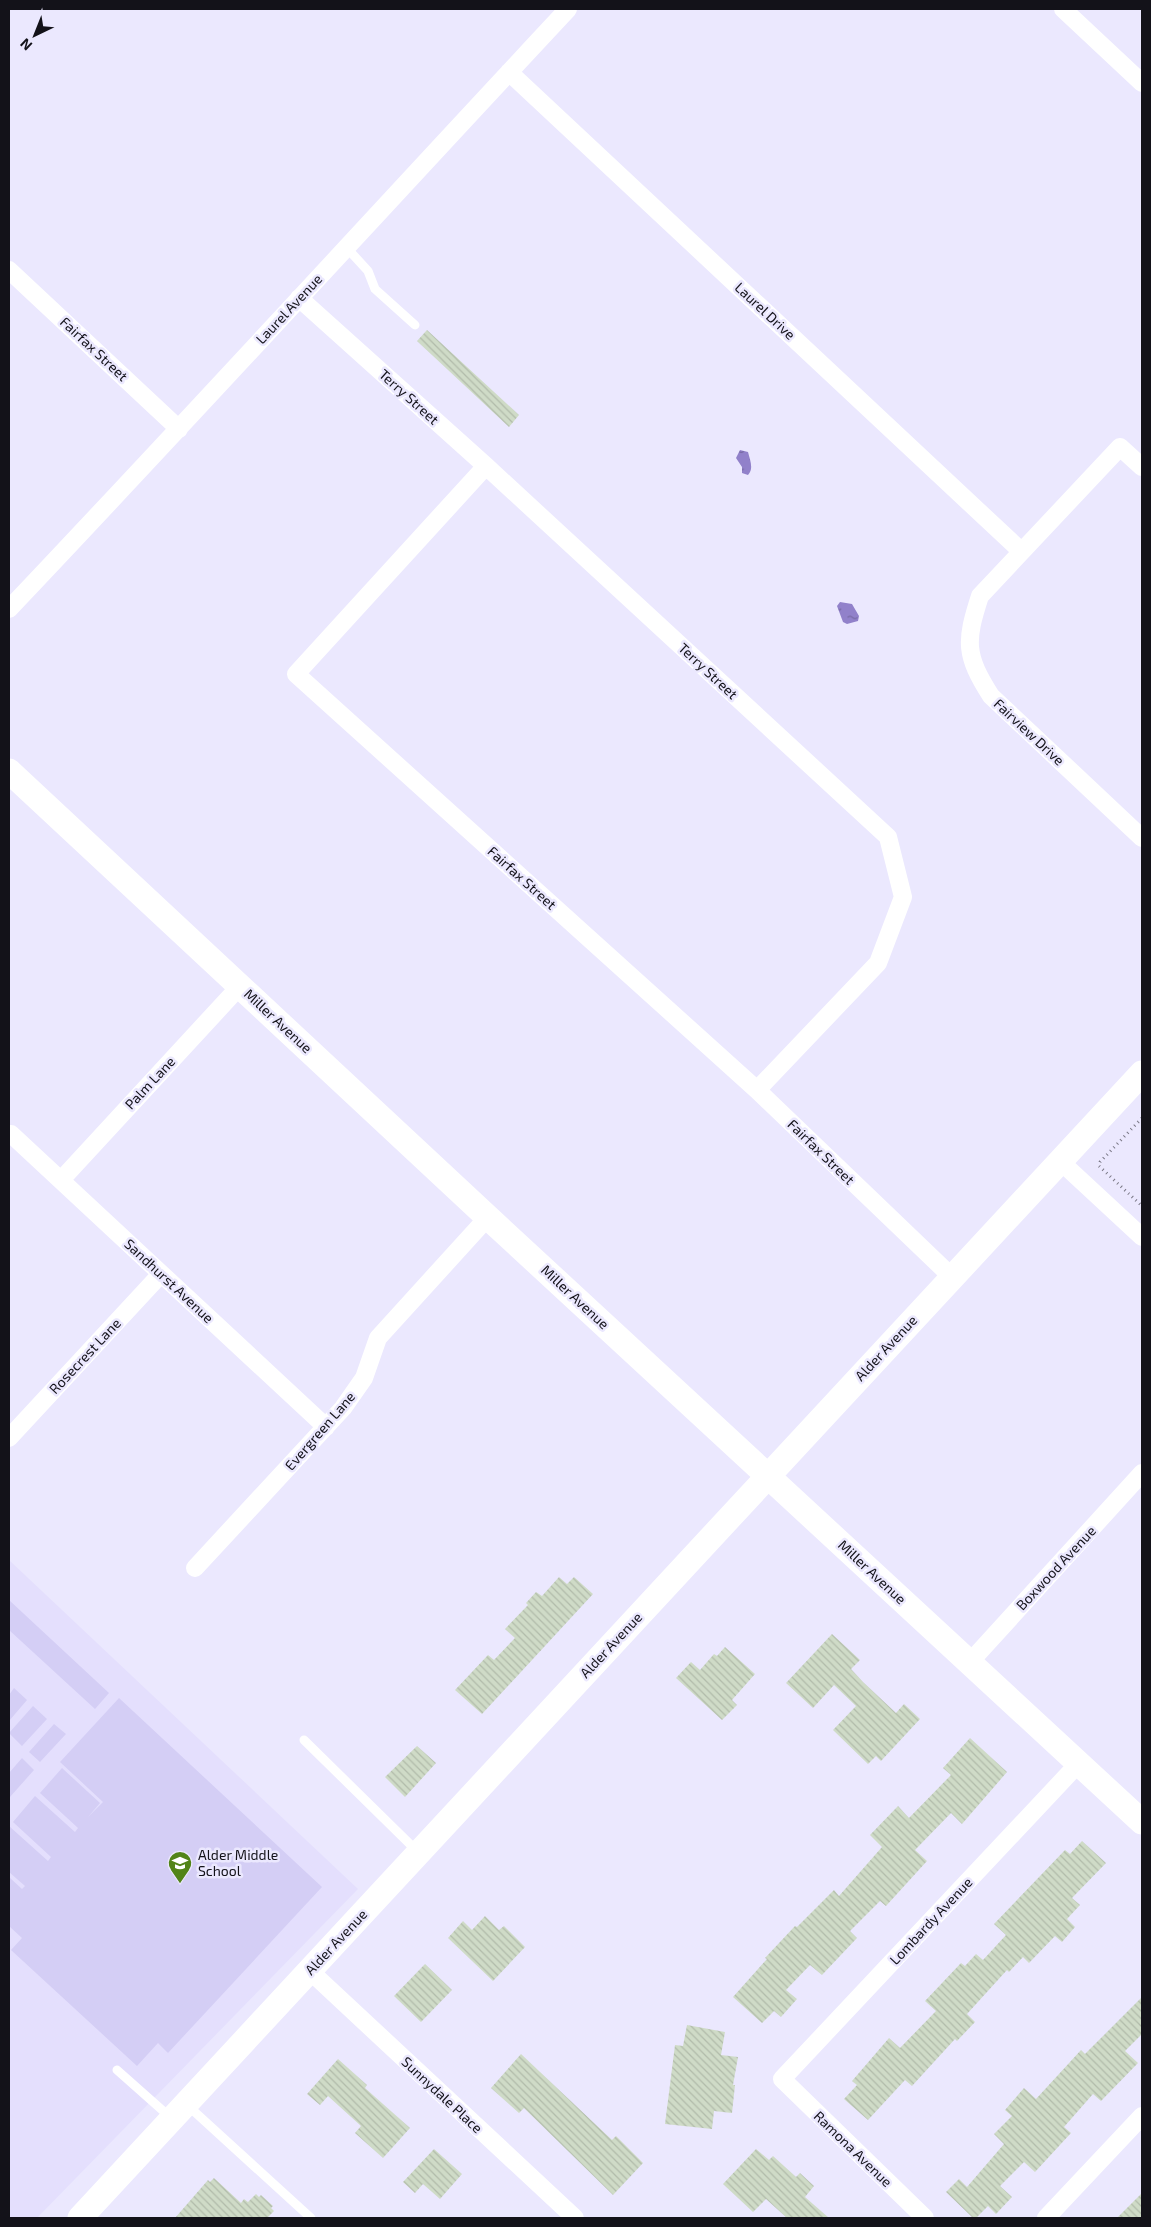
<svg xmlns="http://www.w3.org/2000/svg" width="1151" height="2227" font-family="'Exo 2',sans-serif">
	<defs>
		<pattern id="water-ripples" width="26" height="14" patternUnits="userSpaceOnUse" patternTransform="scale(1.25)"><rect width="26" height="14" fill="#9181ca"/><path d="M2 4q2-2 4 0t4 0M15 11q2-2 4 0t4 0" fill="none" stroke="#7568a3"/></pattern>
		<pattern id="building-back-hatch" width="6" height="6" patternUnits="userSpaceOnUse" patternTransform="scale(1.25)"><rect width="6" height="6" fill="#cfdbc7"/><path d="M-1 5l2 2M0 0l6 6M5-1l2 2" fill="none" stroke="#b1bbaa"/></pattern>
	</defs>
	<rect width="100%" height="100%" fill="#ebe8fe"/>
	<path fill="#e4dffd" d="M9 1560 358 1889 37 2218H9Z"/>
	<path fill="#d4cef5" d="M9 1600 109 1693 95 1709 9 1630Z
		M14 1688 27 1700 9 1721V1695Z
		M119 1698 322 1887 168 2053 158 2043 137 2066 11 1950 22 1938 9 1926V1877L22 1889 25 1886 9 1872V1826L48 1861 51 1857 13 1822 35 1796 75 1832 78 1828 40 1793 62 1768 100 1803 88 1817 103 1802 60 1762Z
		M33 1706 47 1719 22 1746 9 1733Z
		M54 1724 66 1734 40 1762 29 1752Z
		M22 1758 34 1770 10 1797 9 1773Z"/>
	<path fill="url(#water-ripples)" d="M740 450 748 452C750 460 754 469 748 475L742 473V467L736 458Z
		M840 602 852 604 859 616 858 621 847 624 843 622 837 606Z"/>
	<path fill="url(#building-back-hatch)" d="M427 330 519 415 509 427 417 341Z
		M559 1577 567 1584 574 1577 593 1594 482 1714 455 1690 488 1655 494 1660 515 1638 505 1629 528 1605 526 1603 536 1592 542 1596Z
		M832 1634 860 1660 851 1669 863 1682 896 1713 904 1704 920 1719 881 1761 876 1756 868 1764 833 1730 856 1706 834 1685 813 1708 786 1683Z
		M725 1647 755 1674 732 1700 737 1705 722 1720 676 1678 691 1662 700 1670 714 1654 717 1656Z
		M970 1738 1007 1772 962 1824 951 1813 915 1850 927 1861 886 1906 880 1901 850 1931 857 1938 822 1975 810 1965 786 1990 797 1999 781 2017 774 2011 762 2023 733 1997 767 1959 765 1958 795 1926 797 1927 834 1890 839 1896 882 1847 870 1835 898 1806 909 1818 951 1775 943 1768Z
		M417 1746 436 1763 405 1797 385 1777Z
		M1082 1841 1106 1863 1072 1898 1080 1905 1067 1919 1075 1927 1062 1942 1055 1936 1029 1963 1023 1957 1009 1972 1007 1970 967 2014 975 2022 957 2041 955 2039 912 2086 905 2080 868 2120 844 2099 857 2085 852 2081 889 2038 900 2048 936 2011 925 2001 961 1963 965 1966 976 1954 983 1960 1006 1935 994 1924 1065 1850 1070 1854Z
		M485 1916 499 1930 504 1926 525 1947 493 1981 448 1938 463 1921 472 1930Z
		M425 1964 452 1990 421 2022 394 1996Z
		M1142 1997V2034L1125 2051 1138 2063 1101 2101 1093 2094 1064 2127 1071 2133 1035 2172 1024 2162 1000 2186 1012 2197 996 2214 988 2206 976 2218H973L946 2192 959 2179 967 2187 1004 2144 994 2134 1012 2116 1005 2110 1024 2088 1036 2099 1081 2050 1085 2054Z
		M687 2025 725 2032 721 2055 738 2057 733 2085H735L732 2113 714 2111 712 2129 665 2124 675 2045 683 2046Z
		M521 2054 612 2140 616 2136 643 2163 613 2195 524 2108 519 2113 491 2088Z
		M338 2059 367 2085 365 2088 410 2128 383 2158 355 2133 361 2126 328 2096 320 2105 307 2094Z
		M434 2149 462 2174 440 2199 423 2184 415 2193 403 2182Z
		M756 2149 769 2160 773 2156 796 2177 800 2173 814 2186 805 2197 829 2218H787L766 2199 753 2212 723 2184Z
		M214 2178 241 2203 244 2199 248 2202 256 2194 259 2197 261 2195 273 2206 271 2208 274 2211 267 2218H175L208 2180 210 2182Z
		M1142 2193V2218H1117Z"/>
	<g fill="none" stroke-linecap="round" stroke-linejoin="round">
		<path stroke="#7a7886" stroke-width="3" stroke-dasharray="1 4" stroke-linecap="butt" d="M1142 1118 1100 1162 1099 1166 1142 1206"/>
		<path stroke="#fff" stroke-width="9" d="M346 247 368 271 375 289 415 325
			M304 1740 419 1853
			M117 2070 170 2117
			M186 2104 311 2218"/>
		<path stroke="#fff" stroke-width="18" d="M1063 9 1142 83
			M509 72 1021 551
			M9 270 179 429
			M299 298 486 466 888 837 903 897 878 963 757 1090
			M486 466 296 674 757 1090 952 1277
			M1142 467 1120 447 980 596C965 642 965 655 991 696L1142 838
			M9 609C197 411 381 209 568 9
			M9 1134H11L326 1427
			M1060 1161 1142 1237
			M61 1180 240 986
			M9 1438 161 1274
			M195 1568 343 1408 364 1378 378 1338 488 1217
			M970 1662 1142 1473
			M310 1971 575 2218
			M925 2218 782 2079 1079 1763
			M1046 2218 1142 2116"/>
		<path stroke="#fff" stroke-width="25" d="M9 771 481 1211 1142 1822
			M80 2218 1142 1073"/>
	</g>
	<defs>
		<g id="school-pin" transform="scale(1.25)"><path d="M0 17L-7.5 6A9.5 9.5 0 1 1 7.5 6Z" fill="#528418" stroke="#ebe8fe"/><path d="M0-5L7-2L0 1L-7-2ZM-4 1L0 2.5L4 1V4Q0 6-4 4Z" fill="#fff"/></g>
	</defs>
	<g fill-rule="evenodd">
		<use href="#school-pin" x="180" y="1863"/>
	</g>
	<g text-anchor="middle" stroke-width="5" stroke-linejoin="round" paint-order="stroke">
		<g font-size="14" fill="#131219" stroke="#ebe8fe">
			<text transform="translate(289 309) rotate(-47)" y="5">Laurel Avenue</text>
			<text transform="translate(765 311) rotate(43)" y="5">Laurel Drive</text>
			<text transform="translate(94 349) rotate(43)" y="5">Fairfax Street</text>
			<text transform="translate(409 397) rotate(42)" y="5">Terry Street</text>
			<text transform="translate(708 671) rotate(43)" y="5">Terry Street</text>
			<text transform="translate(1029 732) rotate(43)" y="5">Fairview Drive</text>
			<text transform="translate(522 878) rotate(42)" y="5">Fairfax Street</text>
			<text transform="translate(278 1021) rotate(43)" y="5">Miller Avenue</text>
			<text transform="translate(150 1083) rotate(-47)" y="5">Palm Lane</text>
			<text transform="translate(821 1152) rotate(44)" y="5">Fairfax Street</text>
			<text transform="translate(169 1281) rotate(43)" y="5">Sandhurst Avenue</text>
			<text transform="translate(575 1297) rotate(43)" y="5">Miller Avenue</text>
			<text transform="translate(886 1348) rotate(-47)" y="5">Alder Avenue</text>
			<text transform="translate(85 1356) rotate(-47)" y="5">Rosecrest Lane</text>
			<text transform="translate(320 1431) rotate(-49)" y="5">Evergreen Lane</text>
			<text transform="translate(1056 1568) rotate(-47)" y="5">Boxwood Avenue</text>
			<text transform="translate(872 1572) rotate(43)" y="5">Miller Avenue</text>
			<text transform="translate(611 1645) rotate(-47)" y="5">Alder Avenue</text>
			<text transform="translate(931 1921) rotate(-47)" y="5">Lombardy Avenue</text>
			<text transform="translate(336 1942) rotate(-47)" y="5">Alder Avenue</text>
			<text transform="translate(442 2095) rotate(43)" y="5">Sunnydale Place</text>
			<text transform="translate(853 2149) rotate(44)" y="5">Ramona Avenue</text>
		</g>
		<g font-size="14" fill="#131219" stroke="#ebe8fe" text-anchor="start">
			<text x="198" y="1860">Alder Middle<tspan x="198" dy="16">School</tspan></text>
		</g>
	</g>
	<rect width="1151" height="2227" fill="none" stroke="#131219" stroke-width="20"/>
	<g transform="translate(35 35) rotate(223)" stroke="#ebe8fe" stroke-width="4" paint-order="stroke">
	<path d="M0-4L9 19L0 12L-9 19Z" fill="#131219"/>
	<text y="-8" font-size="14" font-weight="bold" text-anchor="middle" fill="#131219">N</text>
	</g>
</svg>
